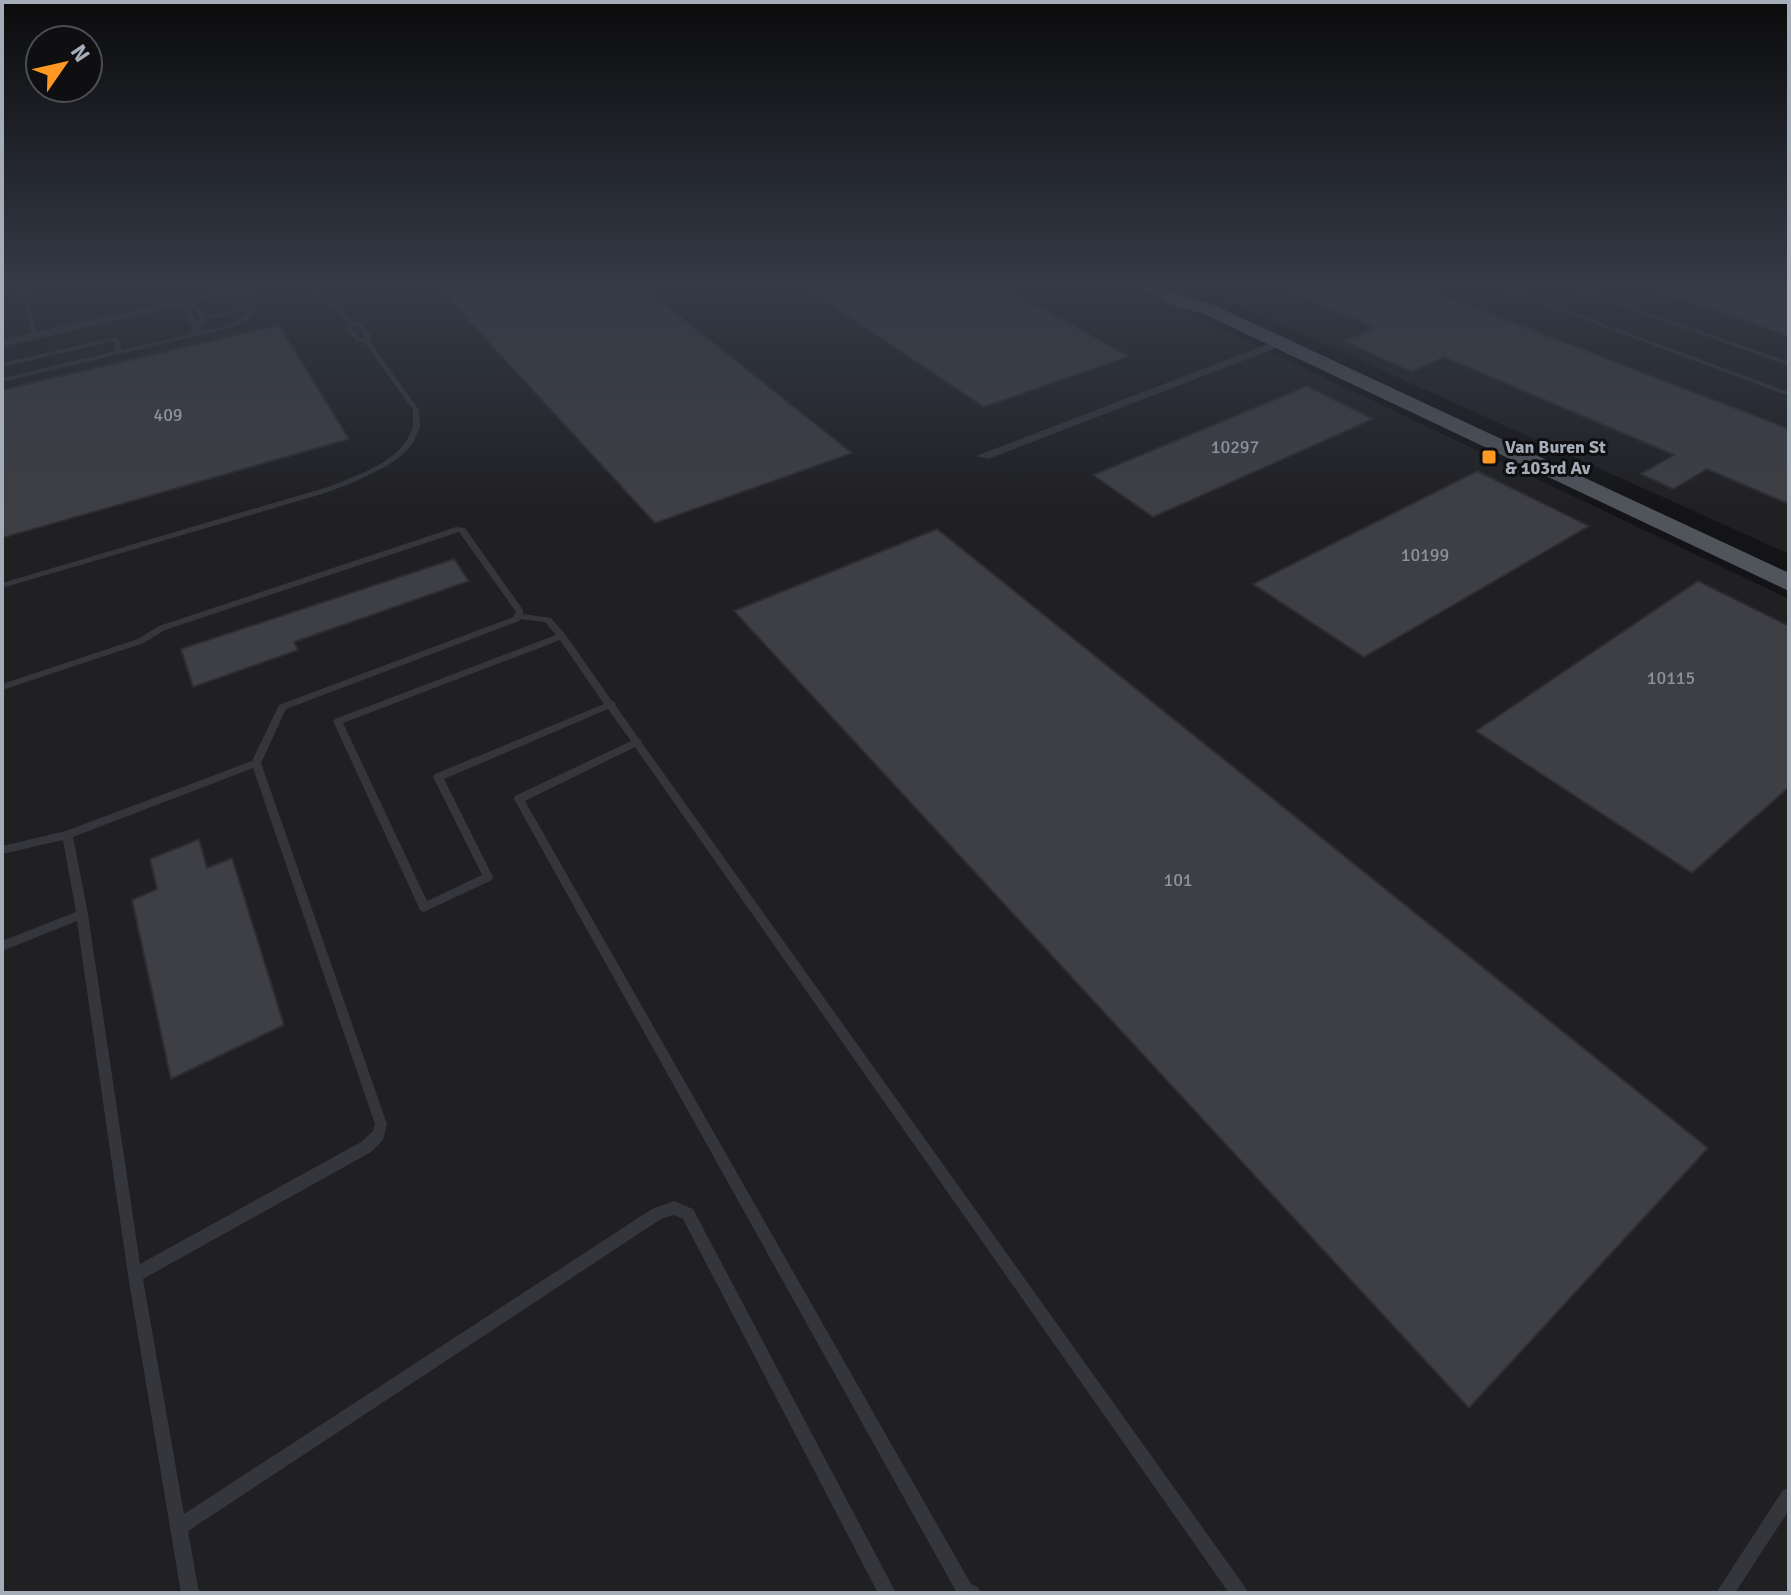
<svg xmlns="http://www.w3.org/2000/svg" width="1791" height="1595" font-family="Signika,sans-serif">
	<rect width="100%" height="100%" fill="#141416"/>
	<path fill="#202023" d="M2 286H1132L1789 599V1593H2Z
		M1195 286H1789V554Z"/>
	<path fill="#3e3f44" stroke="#2e2e32" stroke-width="2" d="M437 286H642L852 453 655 523Z
		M803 286H1001L1129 356 984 407Z
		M1276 286H1419L1789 429V504L1707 469 1673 489 1641 474 1674 455 1444 357 1412 372 1343 341 1376 328Z
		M1651 286H1789V336L1651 289Z
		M279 325 349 439 2 538V390Z
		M1307 386 1373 419 1153 517 1093 475Z
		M1477 471 1589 526 1364 657 1253 584Z
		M937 529 1708 1148 1469 1408 734 611Z
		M454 559 469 581 294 642 298 650 193 687 181 649Z
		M1698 581 1789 626V787L1692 873 1476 731Z
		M199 839 207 868 232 858 284 1025 171 1079 132 900 157 889 150 859Z"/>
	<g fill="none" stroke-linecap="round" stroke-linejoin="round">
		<path fill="#34363b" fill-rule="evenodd" d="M21 286H26L37 337 32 336Z
			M307 286H312L354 322 362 324 371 336 370 342 419 410 420 427 413 443 402 455 387 466 352 483 322 494 2 588V583L331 486 365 472 382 463 397 452 407 440 413 427V410L365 343 355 340 346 328 349 323ZM354 325 358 326 365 336 364 339 359 338 352 328Z
			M1494 286H1501L1789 392V396Z
			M1566 286H1573L1789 362V366Z
			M244 287 246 288 259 307 245 321 230 328 2 382V378L116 351 113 341 2 367V363L115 337 118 339 122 350 189 334 194 327 189 322 181 301 200 307 205 317 253 306 241 289ZM188 306 196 309 200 319 197 323ZM250 310C235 325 217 328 196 332L201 329V326L205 320Z
			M2 312 9 317 2 324Z
			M456 527 465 528 523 610V614L551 618 565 634 612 701 615 702 616 706 639 739 641 740 642 743 1245 1587 1248 1593H1229L635 747 525 801 971 1584 978 1587 981 1593H957L514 799 515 796 631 741 608 709 444 779 493 877 492 880 428 910 424 912 420 910 333 721 335 719 556 635 545 622 520 619 519 621 286 709 261 763 387 1124 383 1140 371 1152 143 1279 184 1514 652 1209 674 1201 693 1209 896 1593H878L683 1219 674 1215 661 1219 188 1531 199 1593H181L128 1275 77 921 2 951V941L76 912 63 840 2 854V846L66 831 252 761 279 705 513 617 516 612 459 532 165 630 144 643 2 690V684L138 639 159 626ZM560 640 604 704 435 774 433 777 482 875 427 901 343 723ZM253 768 375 1124 373 1131 361 1142 140 1264 88 914 73 837Z
			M1789 1488V1510L1735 1593H1716L1783 1490Z"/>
		<path fill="#34363b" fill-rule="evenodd" d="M247 286H265L2 347V339Z
			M1276 341 1286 344 988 459 976 456Z"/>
		<path fill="#50545b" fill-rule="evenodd" d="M1137 286C1164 284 1188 299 1214 305L1789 573V591L1202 313 1177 307Z"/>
	</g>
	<linearGradient id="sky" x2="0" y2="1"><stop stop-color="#0b0b0c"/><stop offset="0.56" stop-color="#343a47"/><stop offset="1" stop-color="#343a47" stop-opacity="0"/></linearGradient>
	<rect width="1791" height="509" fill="url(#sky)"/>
	<rect fill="#ff9823" stroke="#0f0f11" stroke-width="3" x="1481" y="449" width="16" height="16" rx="4"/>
	<g text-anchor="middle" stroke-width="6" stroke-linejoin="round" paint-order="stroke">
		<g font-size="18" fill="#8a929b">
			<text x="168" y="421">409</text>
			<text x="1235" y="453">10297</text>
			<text x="1425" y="561">10199</text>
			<text x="1671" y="684">10115</text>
			<text x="1178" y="886">101</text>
		</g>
		<g font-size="18" font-weight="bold" fill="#a4adb8" stroke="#0f0f11" text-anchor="start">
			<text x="1505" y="453">Van Buren St<tspan x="1505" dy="21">&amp; 103rd Av</tspan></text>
		</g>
	</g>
	<rect width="1791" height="1595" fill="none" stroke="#a4adb8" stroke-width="8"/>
	<g transform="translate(64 64) rotate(56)"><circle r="38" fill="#0f0f11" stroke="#4b4e54" stroke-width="2"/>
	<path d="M0-6L14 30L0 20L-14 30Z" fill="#ff9823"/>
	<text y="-12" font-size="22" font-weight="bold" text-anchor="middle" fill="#a4adb8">N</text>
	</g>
</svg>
